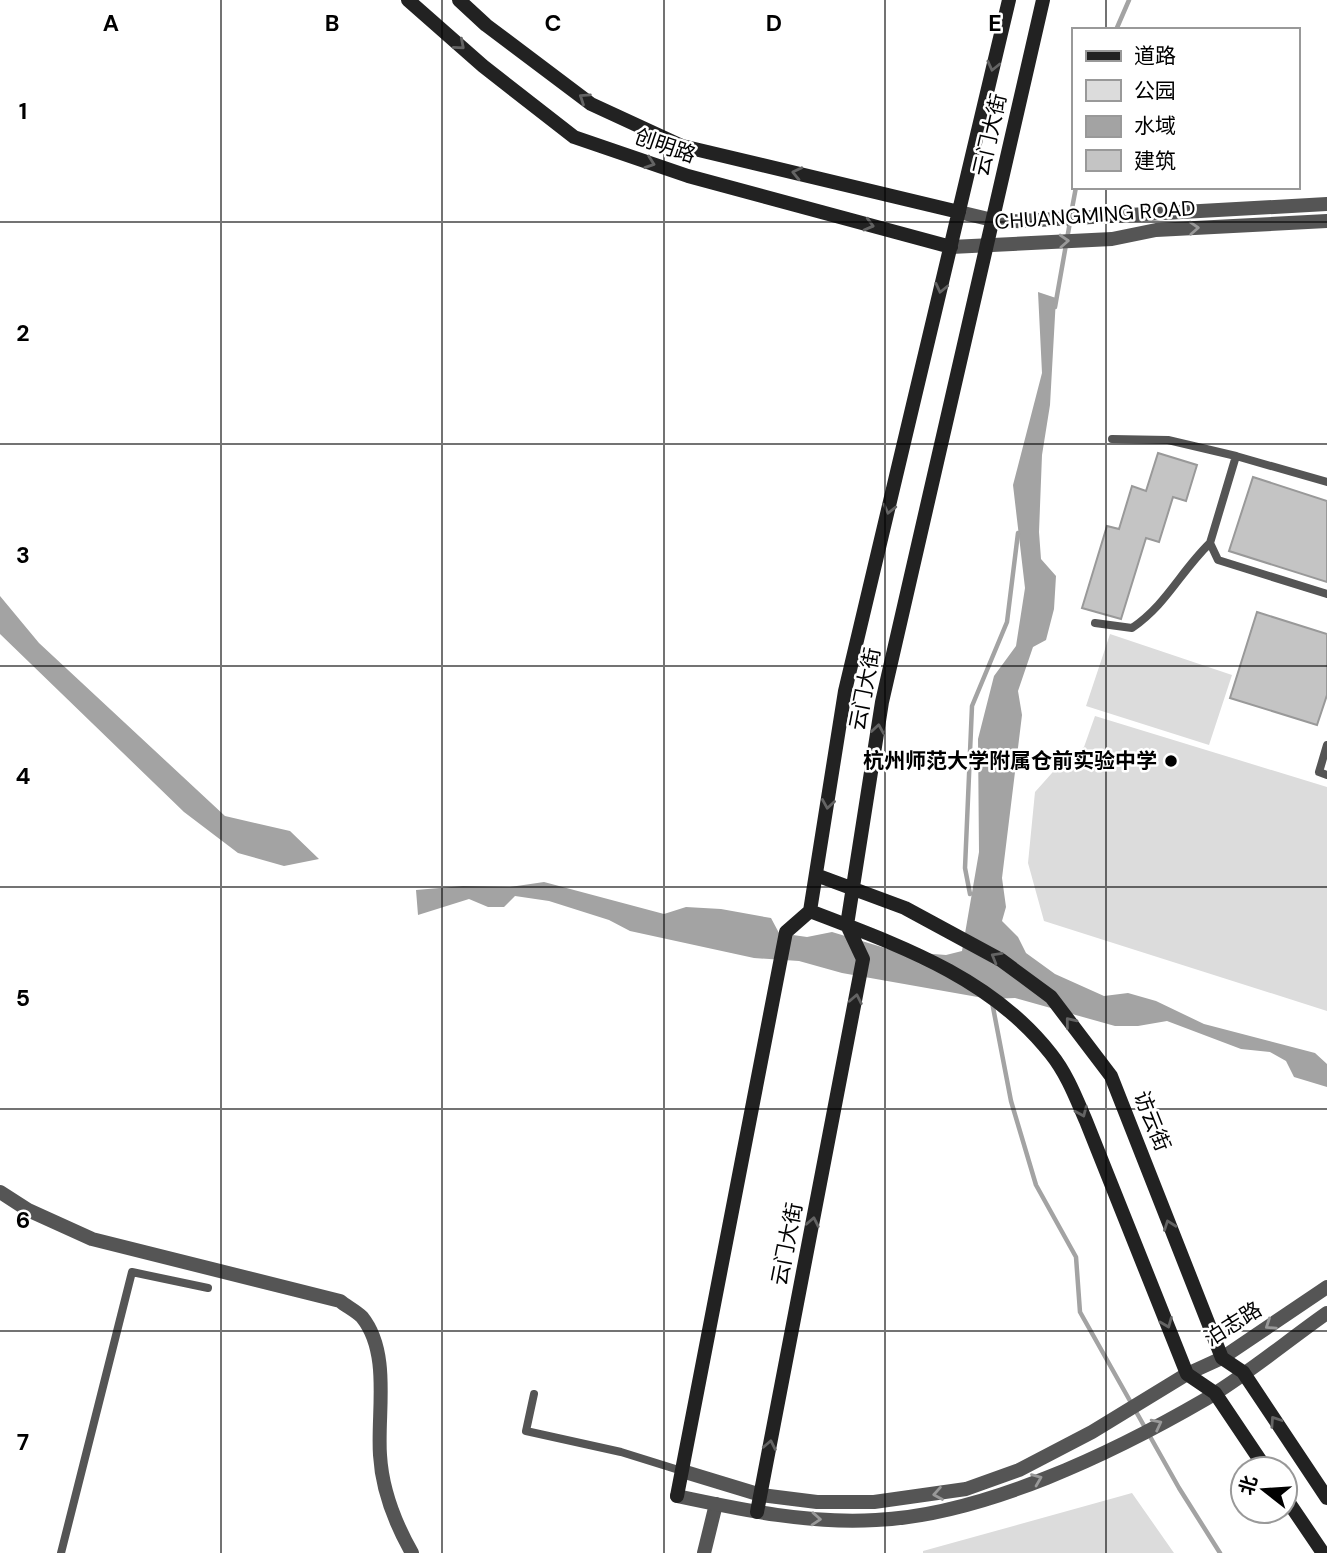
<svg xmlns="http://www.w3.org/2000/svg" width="1327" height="1553" font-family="'DM Sans','Noto Sans SC',sans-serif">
	<rect width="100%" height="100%" fill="#fff"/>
	<path fill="#dcdcdc" d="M1110 634 1232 675 1209 745 1086 706Z
		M1095 716 1327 787V1011L1044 921 1028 863 1035 792 1060 764 1084 747Z
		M1132 1493 1174 1553H923V1551Z"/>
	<path fill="#a3a3a3" d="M1038 292 1056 298 1050 405 1042 455 1039 532 1041 559 1056 576 1054 609 1046 640 1033 647 1018 691 1022 715 1002 878 1006 907 1002 921 1018 937 1026 953 1055 974 1104 996 1128 993 1156 1001 1204 1024 1315 1053 1327 1064V1087L1294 1077 1286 1061 1270 1052 1241 1049 1167 1021 1138 1026H1115L1015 998 989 999 842 973 799 961 754 958 630 931 609 920 549 901 515 896 504 907H488L469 899 418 915 416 890 463 886 510 887 544 882 664 914 686 907 721 909 771 918 779 933 807 937 832 932 895 951 946 955 962 951 979 852 978 739 994 676 1016 646 1025 588 1013 485 1042 373Z
		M0 596 39 643 225 816 290 831 319 859 284 866 238 853 184 812 0 634Z"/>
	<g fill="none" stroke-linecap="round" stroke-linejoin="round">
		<path stroke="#a3a3a3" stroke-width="4.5" d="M1116 30 1129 0
			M1071 214 1076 187
			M1055 307 1070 222
			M970 894 965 868 972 706 1007 622 1018 533
			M992 1002 1011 1101 1036 1185 1076 1257 1080 1312 1179 1488 1220 1553"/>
	</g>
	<path fill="#c4c4c4" stroke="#999" stroke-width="2" d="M1158 453 1197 465 1186 501 1173 497 1159 542 1146 538 1121 619 1082 608 1107 526 1119 529 1132 486 1146 491Z
		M1253 477 1327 501V582L1229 551Z
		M1257 612 1327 634V695L1317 725 1230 698Z"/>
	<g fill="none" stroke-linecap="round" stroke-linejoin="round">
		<path stroke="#555" stroke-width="8" d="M1112 439 1168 440 1236 456
			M1327 482 1236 456 1210 543 1218 560 1327 594
			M1095 623 1132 628C1167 604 1180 572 1210 543
			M1327 745 1319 772 1327 775
			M534 1394 526 1431 621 1452 682 1471
			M61 1553 132 1272 208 1288"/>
		<path stroke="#555" stroke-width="14" d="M0 1192 28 1210 92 1239 340 1301C346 1306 356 1311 362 1317 391 1353 377 1413 380 1455 382 1490 395 1523 412 1553
			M704 1553 716 1504"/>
		<path stroke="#555" stroke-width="14" d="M959 212 1001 222 1327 204
			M951 247 1112 239 1156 230 1327 221
			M682 1471 761 1495 817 1502H874L966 1489 1019 1470 1092 1432 1187 1374 1222 1358 1327 1287
			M677 1496C743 1510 808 1524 876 1520 984 1515 1113 1453 1206 1399 1248 1374 1287 1341 1327 1313"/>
		<path stroke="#222" stroke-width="14" d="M408 0 483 66 574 137 688 176 951 247
			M459 0 486 25 591 104 682 146 959 212
			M816 875 905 908 1001 960 1051 997 1111 1076 1222 1358 1243 1372 1327 1498
			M810 911C898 945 991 977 1051 1054 1067 1074 1076 1098 1086 1121L1187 1374 1215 1393 1266 1469
			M677 1496 786 932 810 911 845 691 1009 0
			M1285 1497 1323 1553
			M757 1512 863 959 847 925 882 702 1043 0"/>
	</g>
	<defs><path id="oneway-chevron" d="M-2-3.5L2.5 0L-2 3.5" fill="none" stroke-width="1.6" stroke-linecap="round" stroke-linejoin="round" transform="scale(1.75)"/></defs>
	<g stroke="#646464">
		<use href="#oneway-chevron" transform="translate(460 45) rotate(41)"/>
		<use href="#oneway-chevron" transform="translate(993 66) rotate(103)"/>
		<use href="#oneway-chevron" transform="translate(584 98) rotate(-146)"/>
		<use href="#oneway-chevron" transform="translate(650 163) rotate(19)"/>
		<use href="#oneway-chevron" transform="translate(797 173) rotate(-167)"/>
		<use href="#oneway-chevron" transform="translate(869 225) rotate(15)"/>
		<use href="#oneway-chevron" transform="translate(941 288) rotate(103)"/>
		<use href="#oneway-chevron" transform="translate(889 509) rotate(103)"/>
		<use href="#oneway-chevron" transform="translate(878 729) rotate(-81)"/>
		<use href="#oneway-chevron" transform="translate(828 804) rotate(99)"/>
		<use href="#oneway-chevron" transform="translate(996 957) rotate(-150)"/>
		<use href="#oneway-chevron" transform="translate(856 999) rotate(-79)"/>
		<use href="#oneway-chevron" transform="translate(1070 1022) rotate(-129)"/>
		<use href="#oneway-chevron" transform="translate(1082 1112) rotate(67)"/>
		<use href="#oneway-chevron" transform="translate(813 1222) rotate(-79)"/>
		<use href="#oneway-chevron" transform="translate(1169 1225) rotate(-110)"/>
		<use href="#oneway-chevron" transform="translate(1167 1323) rotate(68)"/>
		<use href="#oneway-chevron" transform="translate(1275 1421) rotate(-124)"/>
		<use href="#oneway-chevron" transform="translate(770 1445) rotate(-79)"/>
	</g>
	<g stroke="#999">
		<use href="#oneway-chevron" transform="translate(1194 228) rotate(-3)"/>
		<use href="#oneway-chevron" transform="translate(1064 241) rotate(-3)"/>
		<use href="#oneway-chevron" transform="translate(1270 1325) rotate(146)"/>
		<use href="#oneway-chevron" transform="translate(1157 1424) rotate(-27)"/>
		<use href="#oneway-chevron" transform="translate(1037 1479) rotate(-22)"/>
		<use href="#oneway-chevron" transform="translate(938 1494) rotate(170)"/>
		<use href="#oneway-chevron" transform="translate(816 1519) rotate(4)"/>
	</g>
	<path fill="none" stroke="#000" stroke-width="2" stroke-opacity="0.55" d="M221 0V1553M442 0V1553M664 0V1553M885 0V1553M1106 0V30M1106 187V1553M0 222H1327M0 444H1327M0 666H1327M0 887H1327M0 1109H1327M0 1331H1327"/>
	<circle fill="#000" stroke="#fff" stroke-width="2.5" cx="1171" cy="761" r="7"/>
	<g text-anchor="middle" stroke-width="5" stroke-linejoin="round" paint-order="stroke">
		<g font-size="21" fill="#000" stroke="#fff">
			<text transform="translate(990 135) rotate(-77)" y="7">云门大街</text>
			<text transform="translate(665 146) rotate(19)" y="7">创明路</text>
			<text transform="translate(1095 215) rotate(-4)" y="7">CHUANGMING ROAD</text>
			<text transform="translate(865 689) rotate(-79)" y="7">云门大街</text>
			<text transform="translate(1152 1121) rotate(68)" y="7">访云街</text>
			<text transform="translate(787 1244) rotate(-79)" y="7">云门大街</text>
			<text transform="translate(1233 1324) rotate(-32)" y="7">泊志路</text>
		</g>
		<g font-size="21" font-weight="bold" fill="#000" stroke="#fff" text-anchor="end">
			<text x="1157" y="768">杭州师范大学附属仓前实验中学</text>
		</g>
	</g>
	<g font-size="23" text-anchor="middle" font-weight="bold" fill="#000" stroke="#fff" stroke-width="5" stroke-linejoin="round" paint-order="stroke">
		<text x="111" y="31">A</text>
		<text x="332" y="31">B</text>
		<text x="553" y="31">C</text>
		<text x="774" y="31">D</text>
		<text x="995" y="31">E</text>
		<text x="23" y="119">1</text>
		<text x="23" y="341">2</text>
		<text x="23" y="563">3</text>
		<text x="23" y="784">4</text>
		<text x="23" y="1006">5</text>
		<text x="23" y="1228">6</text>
		<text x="23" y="1450">7</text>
	</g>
	<rect x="1072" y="28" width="228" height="161" fill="#ffffff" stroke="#999999" stroke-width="2"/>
	<rect x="1086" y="51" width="35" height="10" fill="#222222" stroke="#999999" stroke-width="2"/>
	<text x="1134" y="63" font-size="21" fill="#000000">道路</text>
	<rect x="1086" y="80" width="35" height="21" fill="#dcdcdc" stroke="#999999" stroke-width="2"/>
	<text x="1134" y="98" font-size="21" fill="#000000">公园</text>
	<rect x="1086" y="116" width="35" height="21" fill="#a3a3a3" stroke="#999999" stroke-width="2"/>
	<text x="1134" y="133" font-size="21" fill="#000000">水域</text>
	<rect x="1086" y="150" width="35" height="21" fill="#c4c4c4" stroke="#999999" stroke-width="2"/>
	<text x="1134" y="168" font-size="21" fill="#000000">建筑</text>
	<g transform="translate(1264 1490) rotate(287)"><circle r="33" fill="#ffffff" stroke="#999999" stroke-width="2"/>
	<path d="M0-5L12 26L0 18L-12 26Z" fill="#000000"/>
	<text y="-10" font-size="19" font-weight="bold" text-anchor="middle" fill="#000000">北</text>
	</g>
</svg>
